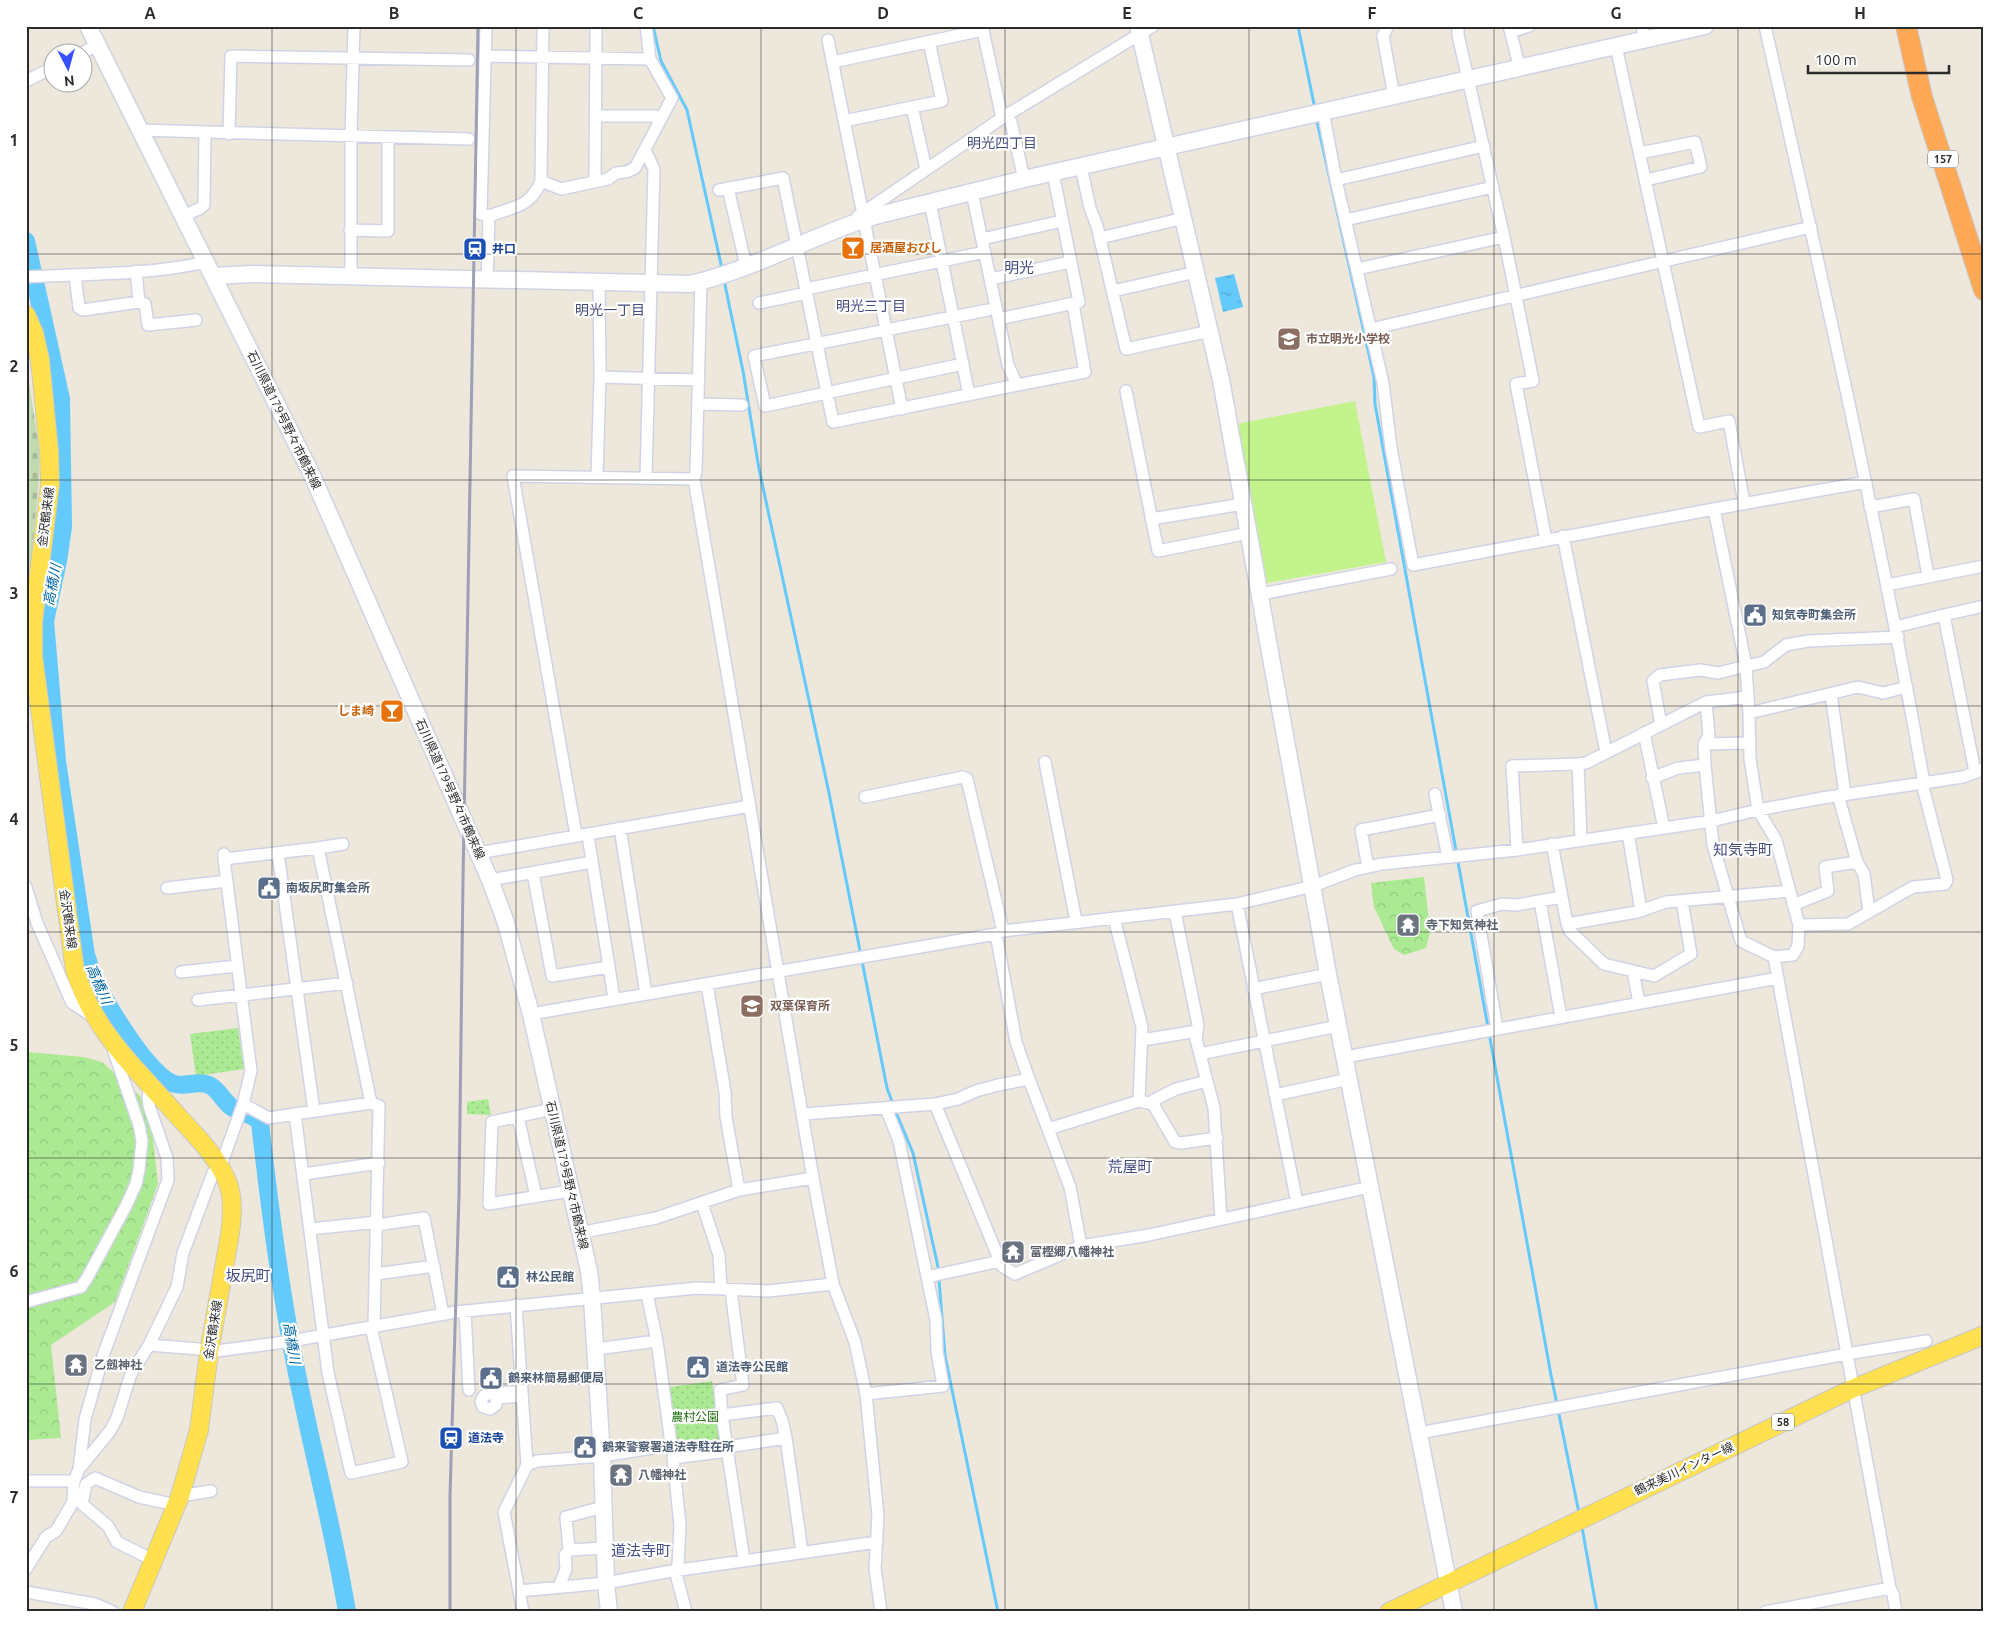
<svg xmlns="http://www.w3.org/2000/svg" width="2010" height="1638" font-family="Ubuntu,'Noto Sans JP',sans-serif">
	<defs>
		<pattern id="forest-crowns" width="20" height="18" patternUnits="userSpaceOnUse" patternTransform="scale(1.25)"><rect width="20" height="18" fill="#abea92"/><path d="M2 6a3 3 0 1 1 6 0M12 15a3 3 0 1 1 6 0" fill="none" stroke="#93c97e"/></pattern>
		<pattern id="cemetery-stones" width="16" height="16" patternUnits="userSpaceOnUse" patternTransform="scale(1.25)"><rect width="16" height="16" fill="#c2dab0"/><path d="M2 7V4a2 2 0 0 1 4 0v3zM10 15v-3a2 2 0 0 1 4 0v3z" fill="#a7bb98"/></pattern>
		<pattern id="park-dots" width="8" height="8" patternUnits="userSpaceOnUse" patternTransform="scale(1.25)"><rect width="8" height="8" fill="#abea92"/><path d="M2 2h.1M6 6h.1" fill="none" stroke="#93c97e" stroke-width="1.8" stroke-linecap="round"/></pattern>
		<pattern id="water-ripples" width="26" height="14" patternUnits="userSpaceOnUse" patternTransform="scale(1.25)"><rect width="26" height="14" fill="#63cafb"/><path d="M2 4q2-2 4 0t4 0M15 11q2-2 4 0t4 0" fill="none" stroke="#52a4cb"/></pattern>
	</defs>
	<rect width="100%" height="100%" fill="#eee7db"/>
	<path fill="url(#forest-crowns)" d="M1424 877 1430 932 1426 948 1404 955 1394 949 1374 907 1371 883Z
		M26 1052 84 1057 102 1062 139 1095 151 1122 158 1184 115 1302 51 1345 61 1438 26 1440Z"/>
	<path fill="url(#cemetery-stones)" d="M26 363 39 448V478L31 564 29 573 26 575Z"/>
	<path fill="url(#park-dots)" d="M238 1028 244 1069 196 1076 190 1034Z
		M488 1099 491 1115 467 1114V1102Z
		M712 1381 721 1447 679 1453 670 1387Z"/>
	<path fill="#c2f38c" d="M1355 401 1386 562 1267 583 1236 424Z"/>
	<path fill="url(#water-ripples)" d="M1234 274 1243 307 1223 312 1215 278Z"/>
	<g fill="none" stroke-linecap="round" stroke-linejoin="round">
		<path stroke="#63cafb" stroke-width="3" d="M653 26 661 61 687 110 722 269
			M1298 26 1315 109
			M1980 26 1984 28
			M1316 117 1374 377 1375 404 1551 1375 1579 1513
			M724 280 743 371 759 469 829 793 887 1088 893 1104
			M895 1110 913 1153 938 1267 945 1356 998 1612
			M1582 1527 1597 1612"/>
		<path stroke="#63cafb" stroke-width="18" d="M26 241 61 399 63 527 58 561 45 621 57 761 86 955C89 962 90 970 93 977 104 1000 150 1079 175 1084 185 1087 199 1080 209 1085 219 1089 224 1103 233 1108 243 1114 252 1113 260 1122 268 1194 277 1266 290 1337 306 1429 332 1519 347 1612"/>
		<g stroke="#d0d3e5" stroke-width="14">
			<path id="street" d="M486 26 481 214 489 216 487 280
				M646 26 650 59
				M982 26 1002 118
				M1388 26 1383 36 1394 96
				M1458 26V35L1504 237 1533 381 1516 384 1546 540
				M1509 26 1520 69
				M1642 26 1645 41
				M1765 26C1822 278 1879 529 1924 783V791L1947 880 1945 884 1913 887 1848 924 1799 925
				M1511 32 1529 26
				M828 40 902 409
				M1616 46 1699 427 1729 421 1744 503
				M82 53 97 45
				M485 56 650 59 672 98 635 168 626 172 616 173 608 179 561 189 541 181
				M833 62 983 30
				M26 81 52 68
				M1323 111 1336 180 1383 383 1391 448 1413 565 1714 509
				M595 116H655L659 122
				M844 121 912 107
				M1011 122 1024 179
				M141 130 205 132 204 205 199 209 183 216
				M205 132 469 139
				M229 134 231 56 469 60
				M645 150 654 169 646 478
				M1640 153 1695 142 1701 167 1646 180
				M1081 167 1090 208 1097 226 1126 349 1210 331
				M926 169 912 107 942 101 929 41
				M1336 180 1484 146
				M595 182 596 26
				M728 188 746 266
				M719 190 783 178 833 422 1017 385
				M972 192 1008 365 1017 385 1085 372 1073 304
				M930 202 969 395
				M489 216C513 207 531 207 541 181L543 26
				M858 216 1002 118 1153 26
				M1345 220 1493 187
				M350 230 388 231V137
				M1100 238 1184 218
				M982 239 1062 221
				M1357 269 1504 237
				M75 275 79 308 83 310 139 302 136 271
				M351 276V136L354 26
				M26 277C85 274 150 275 206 262
				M991 279 1070 262
				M806 289 985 252
				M1113 291 1196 272
				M139 302 145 304 148 325 196 320
				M759 303 807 293
				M999 319 1079 302 1053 173
				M1371 329 1811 227
				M963 364 765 406 754 356 988 310
				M600 377 699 380
				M1126 391 1158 551 1249 533
				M698 404 742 405
				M597 477 600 377 599 282
				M1870 507 1914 499 1928 576
				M1151 519 1243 504
				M1563 536 1606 752
				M1887 585 1984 566
				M1261 594 1391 569
				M1944 615 1984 606
				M1895 627 1944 615 1975 772
				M1831 694 1845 794
				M1748 697 1746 666 1764 662 1786 645 1808 641 1898 637
				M1706 702 1709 736 1704 744 1705 765 1713 845 1741 941 1774 957 1890 1588 1893 1594 1896 1612
				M1749 713 1750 759 1758 810 1776 840 1799 925 1798 946 1793 955 1774 957
				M1661 725 1653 681 1660 675 1700 670 1718 673 1746 666 1714 509 1866 482
				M1644 733 1664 828
				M1704 744 1750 743
				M1045 762 1076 921
				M1652 778 1678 768 1705 765
				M1435 794 1448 857
				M1838 795 1857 862 1864 874 1869 912
				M865 797 963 777 967 779 1003 931
				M620 828 646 994
				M1628 833 1641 911
				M576 835 513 476 694 479
				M1581 840 1578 764 1586 763 1706 702 1748 697 1749 713 1858 687 1883 693 1907 687
				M589 842 614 998
				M1552 844 1567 924 1637 912 1666 902 1790 891
				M318 848 343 844
				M1517 850 1512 766 1578 764
				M278 853 314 1111
				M478 853 750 806
				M224 854V859L318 848 371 1103
				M1368 867 1361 830 1440 815
				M533 873 552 976 609 967
				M490 880 592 862
				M26 887 37 923 72 1003 92 1016
				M167 888 227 881
				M1540 901 1561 1017
				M1237 904 1297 1203
				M1793 905 1828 891 1825 867 1857 862
				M1175 912 1198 1025 1196 1039 1214 1108 1221 1219
				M1567 924 1570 931 1604 964 1654 976 1691 954 1682 901
				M996 934 1016 1042 1029 1079 1070 1187 1081 1246
				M1633 971 1639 1003
				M181 972 237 966
				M707 984 725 1092 726 1117 739 1190
				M1253 989 1328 974
				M198 1000 347 983
				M531 1014 996 934 1003 931 1237 904 1313 886 1355 870 1382 864 1517 850 1711 821 1758 810 1822 798 1963 777 1984 769
				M1497 1028 1477 911 1502 904 1516 905 1562 897
				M1142 1040 1197 1031
				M1200 1054 1338 1026
				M1345 1057 1778 978
				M1275 1095 1349 1079
				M1139 1101 1153 1104 1175 1142 1181 1143 1217 1138
				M243 1104 269 1118 295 1114
				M935 1104 1002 1266 1015 1274 1081 1246 1149 1235 1370 1187
				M1153 1104 1154 1100 1176 1089 1207 1081
				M552 1109 492 1122 489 1204 570 1191
				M803 1114 935 1104 958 1099 976 1091 998 1085 1029 1079
				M518 1117 536 1196
				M1048 1129 1139 1101 1142 1027 1114 918
				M304 1174 379 1163
				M702 1203 719 1255 721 1289
				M377 1225 424 1218 443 1314
				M310 1229 377 1222
				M579 1233 656 1218 739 1190 813 1178
				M376 1274 434 1266
				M927 1277 1000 1261
				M833 1284 855 1342 866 1394 878 1516 875 1568 881 1612
				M647 1294 657 1341 672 1451
				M26 1302 81 1287 87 1278 126 1206 136 1184 139 1170 142 1141 139 1125 113 1049
				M516 1305 527 1465
				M465 1311 469 1390
				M371 1327 402 1462 351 1473 328 1373 295 1114 371 1103 379 1106 374 1327
				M149 1345 199 1349 209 1352 285 1342 456 1312 697 1288 768 1291 833 1284 813 1178 694 479 696 472 701 281
				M596 1349 657 1341
				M522 1391 487 1394 483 1397 481 1402 483 1407 490 1409 496 1405 497 1398 522 1396
				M866 1394 943 1386 937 1351 936 1320 899 1141 886 1108
				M722 1415 720 1390 743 1385 731 1290
				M1419 1433 1847 1354 1926 1341
				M727 1447 786 1438
				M79 1469 110 1431 117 1418 131 1374 149 1345 177 1287 183 1253 213 1173 220 1168 243 1104 251 1071 224 859
				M26 1481H74L79 1469 85 1419 104 1353 168 1180 167 1158 149 1106 148 1097 150 1085
				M180 1496 211 1491
				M569 1550 605 1548
				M153 1560 117 1542 108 1526 82 1504 86 1484 95 1478 139 1497 176 1505
				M744 1560 722 1415 777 1408 782 1420 786 1438 802 1552
				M26 1569 46 1537 56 1531 73 1502 74 1481
				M559 1587 566 1569 565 1555 569 1550 566 1517 603 1507
				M519 1591 606 1583 666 1572 877 1542
				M26 1592 95 1604 113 1612
				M523 1612 504 1512 527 1465 537 1461 602 1456 671 1445
				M686 1612 675 1570 678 1566 680 1525 673 1458 727 1451
				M1765 1612 1890 1588"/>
		</g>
		<g stroke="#d0d3e5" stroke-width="19">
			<path id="secondary" d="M88 26 312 475 490 880 505 920 531 1014 589 1271 592 1298 602 1456 606 1583 609 1612
				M1138 26 1221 380 1328 974 1454 1612
				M213 276 252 274 690 284C755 269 813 235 875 216L1024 179 1705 26"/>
		</g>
		<g stroke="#c8c8c8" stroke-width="20">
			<path id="primary" d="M26 315 34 333 40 360 49 451 50 484 33 622V656L75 971C81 987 87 1004 97 1019 118 1054 150 1084 177 1115 195 1135 217 1156 227 1181 234 1197 232 1217 230 1234L209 1352 199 1430 180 1496 132 1612
				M1389 1612 1852 1389 1984 1335"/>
		</g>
		<g stroke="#c8c8c8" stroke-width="22">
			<path id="highway" d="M1906 26 1922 97 1984 290"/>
		</g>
		<use href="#street" stroke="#fff" stroke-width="11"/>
		<use href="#secondary" stroke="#fff" stroke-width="16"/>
		<use href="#primary" stroke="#ffe04f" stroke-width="18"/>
		<use href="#highway" stroke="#ffa855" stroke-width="20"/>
		<path stroke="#9da0b7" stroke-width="3" d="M450 1612V1496L459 1195 463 880 478 26"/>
	</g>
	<path fill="none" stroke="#2b2b2b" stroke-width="1" stroke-opacity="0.55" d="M272 26V1612M516 26V1612M761 26V1612M1005 26V1612M1249 26V1612M1494 26V1612M1738 26V1612M26 254H1984M26 480H1984M26 706H1984M26 932H1984M26 1158H1984M26 1384H1984"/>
	<defs>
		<g id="bar-square" transform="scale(1.25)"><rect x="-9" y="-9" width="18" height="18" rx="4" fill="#e8710a" stroke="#fff"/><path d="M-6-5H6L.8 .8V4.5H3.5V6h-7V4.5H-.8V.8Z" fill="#fff"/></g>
		<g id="station-square" transform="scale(1.25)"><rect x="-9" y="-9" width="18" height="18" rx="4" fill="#1a4fb4" stroke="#fff"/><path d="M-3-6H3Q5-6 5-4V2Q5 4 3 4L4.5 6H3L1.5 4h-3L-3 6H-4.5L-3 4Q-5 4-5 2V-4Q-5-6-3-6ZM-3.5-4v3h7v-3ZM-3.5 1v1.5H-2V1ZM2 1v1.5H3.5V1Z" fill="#fff"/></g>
		<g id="school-square" transform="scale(1.25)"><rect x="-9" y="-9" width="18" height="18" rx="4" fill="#8d6e63" stroke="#fff"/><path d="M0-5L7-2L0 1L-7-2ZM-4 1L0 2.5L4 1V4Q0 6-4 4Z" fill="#fff"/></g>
		<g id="civic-square" transform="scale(1.25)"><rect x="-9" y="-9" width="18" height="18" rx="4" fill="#5c6f8a" stroke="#fff"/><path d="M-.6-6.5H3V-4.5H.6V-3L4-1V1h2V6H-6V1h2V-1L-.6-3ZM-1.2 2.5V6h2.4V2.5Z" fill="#fff"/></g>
		<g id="temple-square" transform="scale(1.25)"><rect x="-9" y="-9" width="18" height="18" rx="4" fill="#6b7280" stroke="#fff"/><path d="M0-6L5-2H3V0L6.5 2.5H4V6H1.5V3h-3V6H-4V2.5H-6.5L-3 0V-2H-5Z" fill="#fff"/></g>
	</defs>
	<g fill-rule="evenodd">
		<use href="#bar-square" x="853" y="248"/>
		<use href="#station-square" x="475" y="249"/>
		<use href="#school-square" x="1289" y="339"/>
		<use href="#civic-square" x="1755" y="615"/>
		<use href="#bar-square" x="392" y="711"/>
		<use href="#civic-square" x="269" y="888"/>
		<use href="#temple-square" x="1408" y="925"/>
		<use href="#school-square" x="752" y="1006"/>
		<use href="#temple-square" x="1013" y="1252"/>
		<use href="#civic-square" x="508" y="1277"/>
		<use href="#temple-square" x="76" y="1365"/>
		<use href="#civic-square" x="698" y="1367"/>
		<use href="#civic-square" x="491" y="1378"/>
		<use href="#station-square" x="451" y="1438"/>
		<use href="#civic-square" x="585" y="1447"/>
		<use href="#temple-square" x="621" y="1475"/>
	</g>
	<g text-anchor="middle" stroke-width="4.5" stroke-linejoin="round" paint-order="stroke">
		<g fill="#fff" stroke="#6b6b6b" stroke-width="1">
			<rect x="1928" y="150.5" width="30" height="17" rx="4"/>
			<rect x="1772" y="1413.5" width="22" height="17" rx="4"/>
		</g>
		<g font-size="11" font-weight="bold" fill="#2b2b2b">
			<text x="1943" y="163">157</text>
			<text x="1783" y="1426">58</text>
		</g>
		<g font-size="12" font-weight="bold" fill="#c56008" stroke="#fff" text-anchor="start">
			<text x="870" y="252">居酒屋おびし</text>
			<text x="374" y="715" text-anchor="end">しま崎</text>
		</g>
		<g font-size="12" font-weight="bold" fill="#164399" stroke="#fff" text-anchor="start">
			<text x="492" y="253">井口</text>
			<text x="468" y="1442">道法寺</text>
		</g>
		<g font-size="12" font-weight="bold" fill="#785e54" stroke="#fff" text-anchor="start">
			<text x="1306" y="343">市立明光小学校</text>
			<text x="770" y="1010">双葉保育所</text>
		</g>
		<g font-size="12" fill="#2b2b2b" stroke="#fff">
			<text transform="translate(284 420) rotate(64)" y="4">石川県道179号野々市鶴来線</text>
			<text transform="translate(46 517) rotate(-83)" y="4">金沢鶴来線</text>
			<text transform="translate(450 789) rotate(66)" y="4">石川県道179号野々市鶴来線</text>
			<text transform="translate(68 919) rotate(82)" y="4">金沢鶴来線</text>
			<text transform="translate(567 1175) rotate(77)" y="4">石川県道179号野々市鶴来線</text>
			<text transform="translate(213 1330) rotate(-81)" y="4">金沢鶴来線</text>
			<text transform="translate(1684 1469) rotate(-25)" y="4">鶴来美川インター線</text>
		</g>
		<g font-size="12" font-weight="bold" fill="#4e5e75" stroke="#fff" text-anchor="start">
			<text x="1772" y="619">知気寺町集会所</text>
			<text x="286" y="892">南坂尻町集会所</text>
			<text x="526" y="1281">林公民館</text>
			<text x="716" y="1371">道法寺公民館</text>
			<text x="508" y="1382">鶴来林簡易郵便局</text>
			<text x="602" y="1451">鶴来警察署道法寺駐在所</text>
		</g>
		<g font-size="12" font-weight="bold" fill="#5b616d" stroke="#fff" text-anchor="start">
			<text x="1426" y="929">寺下知気神社</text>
			<text x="1030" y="1256">富樫郷八幡神社</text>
			<text x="94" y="1369">乙劔神社</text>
			<text x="638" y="1479">八幡神社</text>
		</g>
		<g font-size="12" fill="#217012" stroke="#fff">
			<text x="695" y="1421">農村公園</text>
		</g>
		<g font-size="14" fill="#464d80" stroke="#fff">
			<text x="1002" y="148">明光四丁目</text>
			<text x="871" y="311">明光三丁目</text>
			<text x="610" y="315">明光一丁目</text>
		</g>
		<g font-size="14" font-style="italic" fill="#0066a9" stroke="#fff">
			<text transform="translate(52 585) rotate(-79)" y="5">高橋川</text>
			<text transform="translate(99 984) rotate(66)" y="5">高橋川</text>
			<text transform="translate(292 1343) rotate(80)" y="5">高橋川</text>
		</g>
		<g font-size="15" fill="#464d80" stroke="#fff">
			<text x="1019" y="273">明光</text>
			<text x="1743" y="855">知気寺町</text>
			<text x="1130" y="1172">荒屋町</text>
			<text x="248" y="1281">坂尻町</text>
			<text x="641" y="1556">道法寺町</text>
		</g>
	</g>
	<rect width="2010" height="1638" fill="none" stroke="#ffffff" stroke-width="55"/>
	<g transform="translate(68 68) rotate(174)"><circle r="24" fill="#ffffff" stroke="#aaaaaa"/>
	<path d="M0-4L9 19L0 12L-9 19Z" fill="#3751ff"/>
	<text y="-8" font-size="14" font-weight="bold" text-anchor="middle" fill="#2b2b2b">N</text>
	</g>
	<path d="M1808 65v8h141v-8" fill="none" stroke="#2b2b2b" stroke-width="2.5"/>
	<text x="1815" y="65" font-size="15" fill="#2b2b2b" stroke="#ffffff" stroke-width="4" paint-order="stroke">100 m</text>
	<rect x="28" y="28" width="1954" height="1582" fill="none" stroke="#2b2b2b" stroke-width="2"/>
	<g font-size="16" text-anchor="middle" font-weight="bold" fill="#2b2b2b">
		<text x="150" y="19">A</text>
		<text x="394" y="19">B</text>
		<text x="638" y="19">C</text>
		<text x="883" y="19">D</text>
		<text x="1127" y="19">E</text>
		<text x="1372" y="19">F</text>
		<text x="1616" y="19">G</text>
		<text x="1860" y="19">H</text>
		<text x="14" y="146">1</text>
		<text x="14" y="372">2</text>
		<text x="14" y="599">3</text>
		<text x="14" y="825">4</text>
		<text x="14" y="1051">5</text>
		<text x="14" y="1277">6</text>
		<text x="14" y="1503">7</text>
	</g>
</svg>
